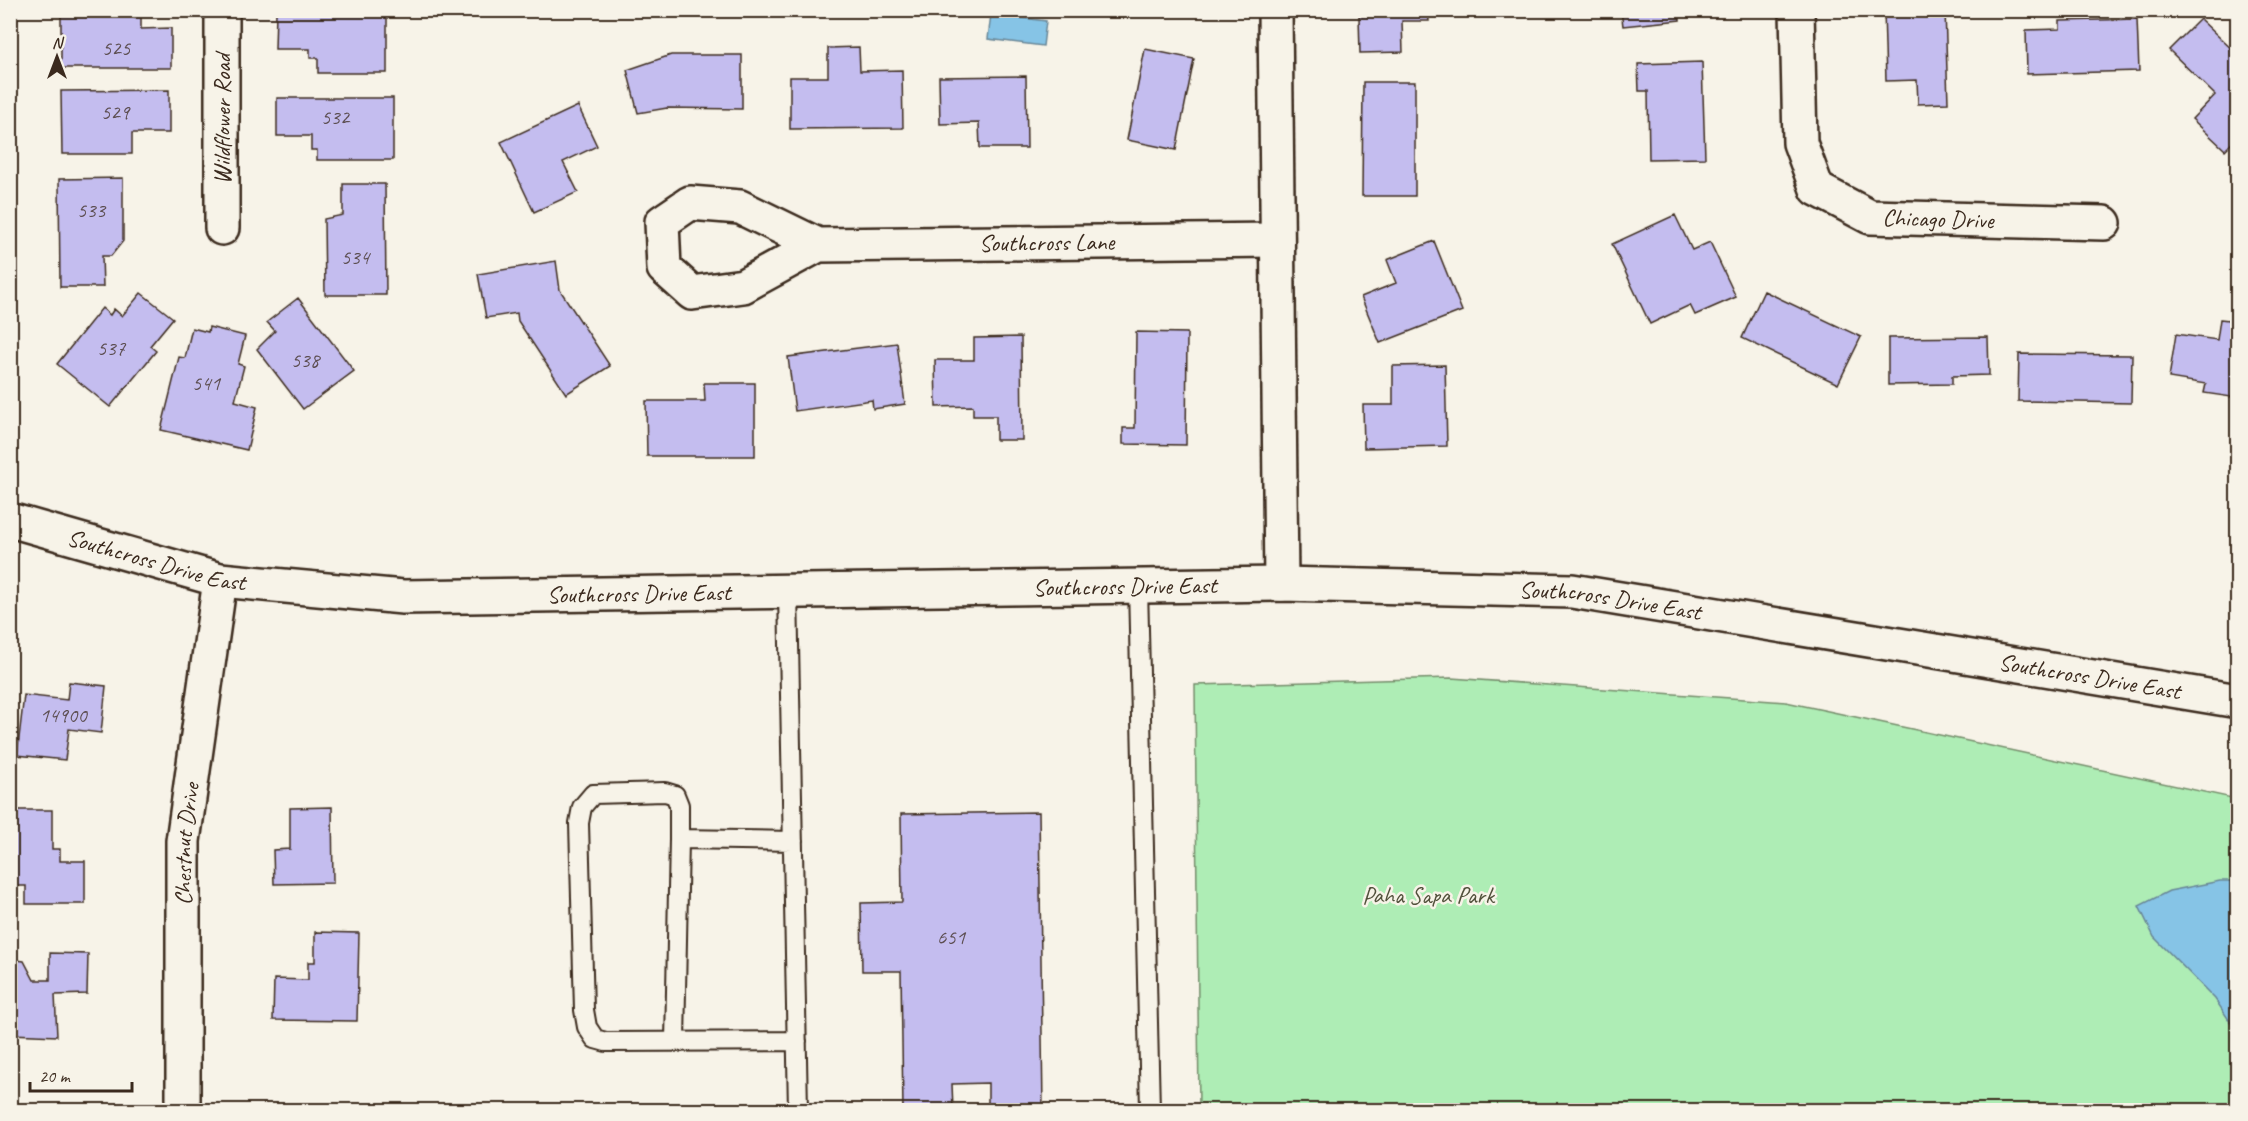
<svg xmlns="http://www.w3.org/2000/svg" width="2248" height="1121" font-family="Caveat,sans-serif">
	<rect width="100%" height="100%" fill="#f7f3e8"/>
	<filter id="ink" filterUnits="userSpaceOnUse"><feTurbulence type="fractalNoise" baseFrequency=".0167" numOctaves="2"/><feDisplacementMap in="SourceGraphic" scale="12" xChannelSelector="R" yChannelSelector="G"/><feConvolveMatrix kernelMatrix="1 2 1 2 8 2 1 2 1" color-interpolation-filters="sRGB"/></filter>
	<g filter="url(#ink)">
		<path fill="#aeedb5" stroke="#748c6a" stroke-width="1.5" d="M1451 678 1786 702 2237 799V1110H1199L1195 685Z"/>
		<path fill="#86c4e6" stroke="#688696" stroke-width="1.5" d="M991 14 1046 21 1043 46 988 39Z
			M2220 881H2237V1032L2215 999 2154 937 2139 906 2169 891Z"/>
		<path fill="#c4bdef" stroke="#3b2a1e" stroke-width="1.5" d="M61 10H132V17H141V29L171 28V68H61Z
			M1372 10H1428L1429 21H1402L1403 52 1360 53 1359 16 1372 15Z
			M1621 10H1679L1680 20 1623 26Z
			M1884 10H1945L1948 103 1918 104 1917 80 1886 81Z
			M276 12H387V73H318V58H310V49H275Z
			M2137 19 2139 71 2027 74 2026 30 2060 29V21Z
			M2200 19 2238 55V137L2225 150 2192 119 2215 95 2169 50Z
			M859 47 860 71 902 70 903 128 790 129V77H828V48Z
			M1145 49 1194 59 1176 150 1127 140Z
			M671 55H742V109L667 108 638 113 627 70Z
			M1702 62 1705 158 1649 159 1648 91H1639L1638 64Z
			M1026 76 1027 148H980L979 123 940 124 939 77Z
			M1363 82H1415V196H1362Z
			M169 90V133H132V154H62L61 91Z
			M277 98H393V160H317V150H311V136H277Z
			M578 106 597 146 563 162 578 192 534 212 501 142Z
			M123 178V241L111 256H102L103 287H60L59 179Z
			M343 184H385L386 295H325L324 219 343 215Z
			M1675 215 1692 250 1710 242 1736 297 1695 315 1690 305 1650 324 1612 244Z
			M1434 241 1462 311 1380 343 1361 297 1396 283 1387 260Z
			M556 261 560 290 610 366 566 394 518 321 517 313 486 318 478 274Z
			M1764 291 1861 337 1838 384 1742 338Z
			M141 293 173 318 150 346 156 351 110 407 57 364 102 308 110 315 114 309 122 316Z
			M298 298 354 371 303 409 257 349 275 331 267 322Z
			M2220 319 2238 321V398L2204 393 2206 384 2169 378 2176 334 2217 340Z
			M209 327 245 336 238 364 244 366 235 401 257 407 247 450 161 430 179 357 185 358 192 328 208 332Z
			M1136 332 1187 333 1186 445 1123 444V428H1135Z
			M1021 337 1022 440H996V416H973V406L936 407 935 360H974V338Z
			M1988 337 1989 375 1952 376V384L1888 385V338Z
			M897 343 905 404 873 409 872 400 795 411 788 357Z
			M2019 354 2132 355 2131 403 2018 401Z
			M1445 365 1447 446 1364 448 1363 405H1393V366Z
			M704 383H755V456H647L646 401H705Z
			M69 682 106 686 101 733 69 729 65 760 17 755 24 695 67 700Z
			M332 807 333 883 274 884 273 850 290 849V808Z
			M10 810H52V849H60V861H85V904H26V886H10Z
			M1039 812 1043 1110H988V1083L952 1084 953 1110H903L901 971H862L861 903 902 902 901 814Z
			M315 932 359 933 357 1021 273 1020 274 979 308 980V962H315Z
			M50 953 88 954 87 994 55 995 57 1036 11 1034 10 959 24 961 34 980H50Z"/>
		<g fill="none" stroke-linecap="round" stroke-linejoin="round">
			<g stroke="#3b2a1e" stroke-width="22">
				<path id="lane" d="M1138 586 1150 1110
					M788 591 798 1110
					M793 841 679 839V805L675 795 665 792 593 794 582 807 579 823 584 1010 587 1027 595 1039 606 1042 797 1041
					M675 1042 679 839"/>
			</g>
			<g stroke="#3b2a1e" stroke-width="38">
				<g id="street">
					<path d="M222 10V228"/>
					<path d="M1275 10 1281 584"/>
					<path id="s1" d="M1797 10 1800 143 1817 189 1870 217 2104 223"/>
					<path id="s2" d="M818 245 743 286 692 293 664 268 662 222 690 203 740 207 818 245 1276 240"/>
					<path id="s3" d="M183 1110V841L220 580"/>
				</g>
			</g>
			<g stroke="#3b2a1e" stroke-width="38">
				<g id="secondary">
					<path id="s4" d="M10 520 220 580 403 597 1281 584 1572 591 2238 701"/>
				</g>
			</g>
			<use href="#lane" stroke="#f7f3e8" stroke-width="18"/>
			<use href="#street" stroke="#f7f3e8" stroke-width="33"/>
			<use href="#secondary" stroke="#f7f3e8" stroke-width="33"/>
		</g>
	</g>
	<g text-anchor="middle" stroke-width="5" stroke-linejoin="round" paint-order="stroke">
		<g font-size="21" fill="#5d4f52">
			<text x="116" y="55">525</text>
			<text x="115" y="119">529</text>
			<text x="335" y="124">532</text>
			<text x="91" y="217">533</text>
			<text x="355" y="264">534</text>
			<text x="111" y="355">537</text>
			<text x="305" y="367">538</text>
			<text x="206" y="390">541</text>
			<text x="63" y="722">14900</text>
			<text x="951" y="944">651</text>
		</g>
		<g font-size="24" fill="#3b2a1e" stroke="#f7f3e8">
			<text transform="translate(222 119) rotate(-90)" y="8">Wildflower Road</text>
			<text dy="8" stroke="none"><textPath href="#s1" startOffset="310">Chicago Drive</textPath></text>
			<text dy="8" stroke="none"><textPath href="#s2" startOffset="620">Southcross Lane</textPath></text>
			<text dy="8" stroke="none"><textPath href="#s4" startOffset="152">Southcross Drive East</textPath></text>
			<text dy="8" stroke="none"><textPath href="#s4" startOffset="1124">Southcross Drive East</textPath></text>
			<text dy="8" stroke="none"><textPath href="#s4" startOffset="638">Southcross Drive East</textPath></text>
			<text dy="8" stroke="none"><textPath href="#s4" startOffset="1610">Southcross Drive East</textPath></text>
			<text dy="8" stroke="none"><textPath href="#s4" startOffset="2096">Southcross Drive East</textPath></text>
			<text dy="8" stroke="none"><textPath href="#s3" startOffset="266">Chestnut Drive</textPath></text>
		</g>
		<g font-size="24" fill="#52513c" stroke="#f7f3e8">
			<text x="1428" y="903">Paha Sapa Park</text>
		</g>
	</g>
	<rect width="2248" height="1121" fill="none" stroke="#f7f3e8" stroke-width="36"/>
	<rect x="18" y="18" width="2212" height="1085" fill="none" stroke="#3b2a1e" stroke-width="2" filter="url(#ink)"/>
	<g transform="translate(57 57)" stroke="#f7f3e8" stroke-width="4.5" paint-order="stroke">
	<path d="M0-4.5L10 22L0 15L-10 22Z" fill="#3b2a1e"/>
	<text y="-9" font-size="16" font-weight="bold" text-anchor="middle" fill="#3b2a1e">N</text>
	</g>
	<path d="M30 1082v9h102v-9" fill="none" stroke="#3b2a1e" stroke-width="3"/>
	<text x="39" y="1082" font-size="18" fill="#3b2a1e" stroke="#f7f3e8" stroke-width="4.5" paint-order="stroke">20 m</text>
</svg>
